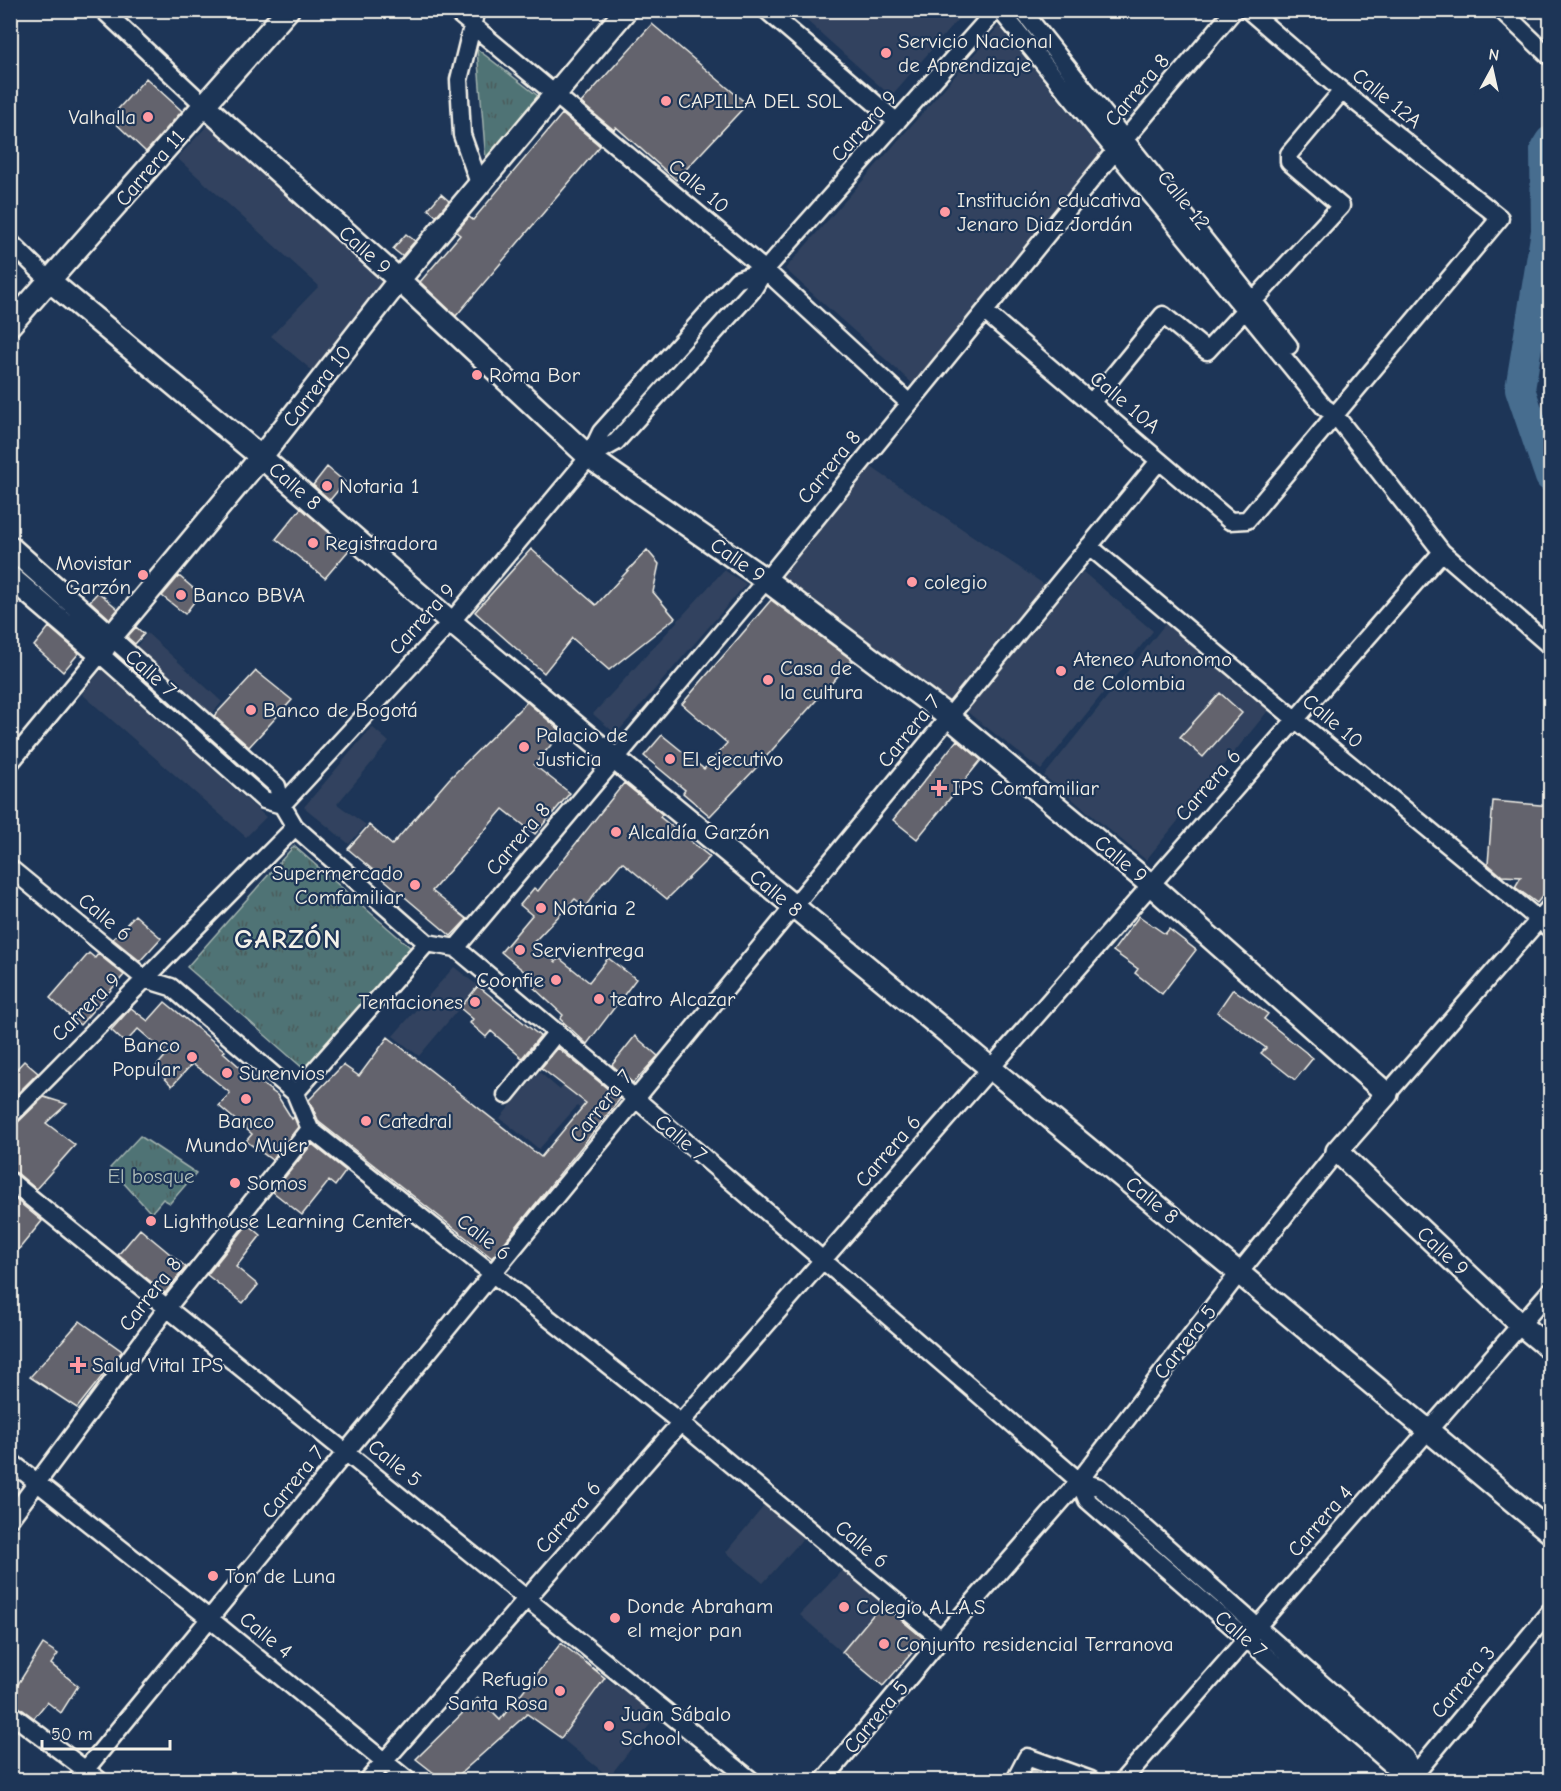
<svg xmlns="http://www.w3.org/2000/svg" width="1561" height="1791" font-family="'Comic Neue',sans-serif">
	<defs>
		<pattern id="grass-tufts" width="24" height="20" patternUnits="userSpaceOnUse" patternTransform="scale(1.5)"><rect width="24" height="20" fill="#4f7374"/><path d="M3 7l-1-3M5 7V3M7 7l1-3M15 17l-1-3M17 17v-4M19 17l1-3" fill="none" stroke="#4c5b5b"/></pattern>
	</defs>
	<rect width="100%" height="100%" fill="#1d3557"/>
	<filter id="ink" filterUnits="userSpaceOnUse"><feTurbulence type="fractalNoise" baseFrequency=".0167" numOctaves="2"/><feDisplacementMap in="SourceGraphic" scale="12" xChannelSelector="R" yChannelSelector="G"/><feConvolveMatrix kernelMatrix="1 2 1 2 8 2 1 2 1" color-interpolation-filters="sRGB"/></filter>
	<g filter="url(#ink)">
		<path fill="#32435e" d="M796 11H965L891 96Z
			M999 26 1103 154 913 384 785 269Z
			M209 124 388 284 314 372 271 336 319 286 177 158Z
			M868 465 1048 587 953 708 777 576Z
			M724 570 746 584 616 734 593 714Z
			M1083 572 1153 631 1041 770 966 711Z
			M1166 623 1271 707 1146 860 1044 776Z
			M147 633 222 702 205 721 133 651Z
			M102 669 266 817 246 837 82 694Z
			M372 727 389 742 337 804 366 825 349 844 304 807Z
			M454 967 478 986 419 1056 393 1036Z
			M582 1062 625 1095 601 1125 577 1106 539 1149 500 1118 539 1072 560 1090Z
			M769 1500 808 1533 763 1583 726 1552Z
			M847 1565 888 1598 842 1652 800 1615Z
			M605 1678 658 1714 609 1777 561 1738Z"/>
		<path fill="url(#grass-tufts)" stroke="#a2b2ae" stroke-width="1.5" d="M477 49 542 99 486 161Z
			M294 846 412 949 305 1070 187 967Z
			M140 1136 196 1173 170 1203 163 1199 151 1213 110 1168Z"/>
		<g fill="none" stroke-linecap="round" stroke-linejoin="round">
			<path stroke="#476d8f" stroke-width="30" d="M1550 141 1545 149 1546 231 1520 389 1550 477"/>
		</g>
		<path fill="#63646d" stroke="#f4f1e8" stroke-width="1.5" d="M652 24 747 104 676 180 616 127 614 130 581 103Z
			M146 78 182 111 146 152 110 118Z
			M562 114 600 146 456 316 420 282 460 235 456 232 469 217 473 220Z
			M441 194 449 201 436 216 428 209Z
			M406 234 415 241 402 256 393 249Z
			M327 467 345 482 330 500 313 485Z
			M301 508 349 550 325 578 276 539Z
			M531 549 596 605 647 550 659 564 653 592 675 618 609 670 572 638 544 673 475 612Z
			M179 576 200 594 185 614 162 596Z
			M98 592 118 609 110 619 90 601Z
			M771 600 852 660 757 767 710 816 683 793 685 790 644 756 662 735 704 769 727 743 682 704Z
			M49 627 79 653 63 672 34 646Z
			M136 627 144 634 135 644 127 637Z
			M256 671 292 700 249 747 214 716Z
			M1220 693 1242 713 1203 757 1180 737Z
			M527 702 562 732 534 765 570 793 535 834 503 809 432 891 467 919 451 936 348 849 369 825 392 845 449 779Z
			M957 740 981 760 917 839 893 820Z
			M624 783 662 814 660 817 710 857 667 899 622 862 606 881 605 880 585 907 575 899 532 944 556 962 559 958 589 982 608 958 636 979 587 1044 560 1019 563 1015 534 988 538 983 501 952 532 915 520 905 534 888 538 891Z
			M1493 801 1551 806V885L1537 903 1515 887 1521 877 1502 876 1488 864Z
			M135 915 161 938 140 961 113 939Z
			M1139 916 1165 934 1169 929 1196 950 1162 994 1135 973 1138 969 1113 951Z
			M89 953 95 958 98 954 124 975 80 1025 50 998Z
			M478 986 540 1036 522 1058 491 1031 486 1037 470 1023 473 1019 460 1008Z
			M1233 989 1268 1014 1264 1019 1313 1058 1295 1080 1261 1053 1266 1048 1217 1012Z
			M165 1002 225 1051 223 1052 243 1070 277 1095 292 1119 294 1117 298 1127 272 1160 246 1141 252 1134 219 1106 230 1093 207 1074 192 1064 172 1086 155 1068 167 1054 138 1029 125 1043 111 1030 131 1008 148 1021Z
			M635 1036 658 1056 633 1083 612 1065Z
			M388 1037 541 1157 586 1103 541 1068 558 1048 620 1099 492 1258 319 1122 309 1100 343 1065 359 1076Z
			M24 1061 38 1073 10 1101V1076Z
			M44 1097 67 1104 46 1123 75 1145 36 1189 17 1173 10 1171V1126L17 1123Z
			M312 1144 346 1171 335 1186 329 1181 302 1215 273 1192Z
			M10 1195 42 1221 10 1260Z
			M248 1224 261 1235 236 1267 258 1285 243 1303 207 1275Z
			M140 1229 186 1267 165 1293 118 1255Z
			M80 1321 122 1351 77 1408 30 1377Z
			M882 1604 924 1639 883 1686 842 1652Z
			M561 1643 605 1678 561 1738 527 1714 453 1780H443L416 1759 478 1698 500 1720Z
			M43 1644 58 1654 51 1664 78 1686 61 1713 47 1702 34 1718 16 1705 10 1703V1697Z"/>
		<g fill="none" stroke-linecap="round" stroke-linejoin="round">
			<g stroke="#f4f1e8" stroke-width="21">
				<path id="minor" d="M103 10 205 106
					M454 10 765 270 909 403
					M476 10 459 80 462 135 480 186
					M766 10 897 122
					M1000 10 1324 407 1335 415 1442 552 1550 646
					M1022 10 1289 346
					M1501 10 1550 57
					M10 242 51 282
					M985 312 1230 521 1247 520 1500 218 1342 91 1248 10
					M1091 403 1163 315 1207 351 1341 206 1289 162V154L1342 91
					M589 457 616 442 752 291 765 270 996 10
					M1089 546 1296 720 1550 929
					M111 637 277 786 282 805 295 827 427 943 456 948 636 1099 1079 1481 1099 1487 1405 1757 1415 1774 1423 1780
					M10 763 100 654 264 800 282 805
					M282 805 451 622 589 457 601 432 737 280 765 270
					M10 868 145 979 171 987 295 1093 310 1129 681 1423 941 1639
					M456 948 766 580 1115 151 1234 10
					M295 1093 427 943
					M1387 1094 1550 907
					M506 1095 557 1032
					M10 1116 295 827
					M10 1181 751 1780
					M10 1461 210 1619 407 1780
					M1079 1481 1087 1500 1395 1768 1415 1774
					M10 1519 167 1308 310 1129
					M10 1713 99 1780
					M77 1780 1159 461
					M368 1780 1442 552
					M824 1780 941 1639 1079 1481 1239 1273 1337 1151
					M1015 1780 1027 1757 1091 1780
					M1123 1780 1550 1291
					M1410 1780 1550 1611"/>
			</g>
			<g stroke="#f4f1e8" stroke-width="26">
				<path id="major" d="M205 106 399 280 589 457 766 580 949 717 1151 885 1387 1094 1337 1151 1521 1325 1550 1349
					M51 282 261 457 451 622 615 759 1239 1273 1550 1532
					M10 325 288 10
					M10 547 111 637
					M10 577 100 654 111 637 261 457 399 280 626 10"/>
			</g>
			<use href="#minor" stroke="#1d3557" stroke-width="16"/>
			<use href="#major" stroke="#1d3557" stroke-width="21"/>
		</g>
	</g>
	<g fill="#ff9aa2" stroke="#1d3557" stroke-width="2">
		<circle cx="886" cy="53" r="6"/>
		<circle cx="666" cy="101" r="6"/>
		<circle cx="148" cy="117" r="6"/>
		<circle cx="945" cy="212" r="6"/>
		<circle cx="477" cy="375" r="6"/>
		<circle cx="327" cy="486" r="6"/>
		<circle cx="313" cy="543" r="6"/>
		<circle cx="143" cy="575" r="6"/>
		<circle cx="912" cy="582" r="6"/>
		<circle cx="181" cy="595" r="6"/>
		<circle cx="1061" cy="671" r="6"/>
		<circle cx="768" cy="680" r="6"/>
		<circle cx="251" cy="710" r="6"/>
		<circle cx="524" cy="747" r="6"/>
		<circle cx="670" cy="759" r="6"/>
		<path d="M936 779h6v6h6v6h-6v6h-6v-6h-6v-6h6z"/>
		<circle cx="616" cy="832" r="6"/>
		<circle cx="415" cy="885" r="6"/>
		<circle cx="541" cy="908" r="6"/>
		<circle cx="520" cy="950" r="6"/>
		<circle cx="556" cy="980" r="6"/>
		<circle cx="599" cy="999" r="6"/>
		<circle cx="475" cy="1002" r="6"/>
		<circle cx="192" cy="1057" r="6"/>
		<circle cx="227" cy="1073" r="6"/>
		<circle cx="246" cy="1099" r="6"/>
		<circle cx="366" cy="1121" r="6"/>
		<circle cx="235" cy="1183" r="6"/>
		<circle cx="151" cy="1221" r="6"/>
		<path d="M75 1356h6v6h6v6h-6v6h-6v-6h-6v-6h6z"/>
		<circle cx="213" cy="1576" r="6"/>
		<circle cx="844" cy="1607" r="6"/>
		<circle cx="615" cy="1618" r="6"/>
		<circle cx="884" cy="1644" r="6"/>
		<circle cx="560" cy="1691" r="6"/>
		<circle cx="609" cy="1726" r="6"/>
	</g>
	<g text-anchor="middle" stroke-width="4.5" stroke-linejoin="round" paint-order="stroke">
		<g font-size="21" fill="#f4f1e8" stroke="#1d3557" text-anchor="start">
			<text x="898" y="48">Servicio Nacional<tspan x="898" dy="24">de Aprendizaje</tspan></text>
			<text x="678" y="108">CAPILLA DEL SOL</text>
			<text x="136" y="124" text-anchor="end">Valhalla</text>
			<text x="957" y="207">Institución educativa<tspan x="957" dy="24">Jenaro Diaz Jordán</tspan></text>
			<text x="489" y="382">Roma Bor</text>
			<text x="339" y="493">Notaria 1</text>
			<text x="325" y="550">Registradora</text>
			<text x="131" y="570" text-anchor="end">Movistar<tspan x="131" dy="24">Garzón</tspan></text>
			<text x="924" y="589">colegio</text>
			<text x="193" y="602">Banco BBVA</text>
			<text x="1073" y="666">Ateneo Autonomo<tspan x="1073" dy="24">de Colombia</tspan></text>
			<text x="780" y="675">Casa de<tspan x="780" dy="24">la cultura</tspan></text>
			<text x="263" y="717">Banco de Bogotá</text>
			<text x="536" y="742">Palacio de<tspan x="536" dy="24">Justicia</tspan></text>
			<text x="682" y="766">El ejecutivo</text>
			<text x="952" y="795">IPS Comfamiliar</text>
			<text x="628" y="839">Alcaldía Garzón</text>
			<text x="403" y="880" text-anchor="end">Supermercado<tspan x="403" dy="24">Comfamiliar</tspan></text>
			<text x="553" y="915">Notaria 2</text>
			<text x="532" y="957">Servientrega</text>
			<text x="544" y="987" text-anchor="end">Coonfie</text>
			<text x="611" y="1006">teatro Alcazar</text>
			<text x="463" y="1009" text-anchor="end">Tentaciones</text>
			<text x="180" y="1052" text-anchor="end">Banco<tspan x="180" dy="24">Popular</tspan></text>
			<text x="239" y="1080">Surenvios</text>
			<text x="246" y="1128" text-anchor="middle">Banco<tspan x="246" dy="24">Mundo Mujer</tspan></text>
			<text x="378" y="1128">Catedral</text>
			<text x="247" y="1190">Somos</text>
			<text x="163" y="1228">Lighthouse Learning Center</text>
			<text x="92" y="1372">Salud Vital IPS</text>
			<text x="225" y="1583">Ton de Luna</text>
			<text x="627" y="1613">Donde Abraham<tspan x="627" dy="24">el mejor pan</tspan></text>
			<text x="856" y="1614">Colegio A.L.A.S</text>
			<text x="896" y="1651">Conjunto residencial Terranova</text>
			<text x="548" y="1686" text-anchor="end">Refugio<tspan x="548" dy="24">Santa Rosa</tspan></text>
			<text x="621" y="1721">Juan Sábalo<tspan x="621" dy="24">School</tspan></text>
		</g>
		<g font-size="21" fill="#f4f1e8" stroke="#1d3557">
			<text transform="translate(1137 90) rotate(-50)" y="7">Carrera 8</text>
			<text transform="translate(1387 98) rotate(39)" y="7">Calle 12A</text>
			<text transform="translate(864 126) rotate(-48)" y="7">Carrera 9</text>
			<text transform="translate(150 168) rotate(-49)" y="7">Carrera 11</text>
			<text transform="translate(699 186) rotate(40)" y="7">Calle 10</text>
			<text transform="translate(1184 200) rotate(51)" y="7">Calle 12</text>
			<text transform="translate(365 250) rotate(42)" y="7">Calle 9</text>
			<text transform="translate(317 386) rotate(-52)" y="7">Carrera 10</text>
			<text transform="translate(1125 402) rotate(40)" y="7">Calle 10A</text>
			<text transform="translate(829 467) rotate(-51)" y="7">Carrera 8</text>
			<text transform="translate(295 486) rotate(41)" y="7">Calle 8</text>
			<text transform="translate(738 560) rotate(35)" y="7">Calle 9</text>
			<text transform="translate(422 619) rotate(-48)" y="7">Carrera 9</text>
			<text transform="translate(151 673) rotate(42)" y="7">Calle 7</text>
			<text transform="translate(1333 721) rotate(40)" y="7">Calle 10</text>
			<text transform="translate(909 731) rotate(-51)" y="7">Carrera 7</text>
			<text transform="translate(1208 785) rotate(-49)" y="7">Carrera 6</text>
			<text transform="translate(518 839) rotate(-50)" y="7">Carrera 8</text>
			<text transform="translate(1121 859) rotate(40)" y="7">Calle 9</text>
			<text transform="translate(776 893) rotate(40)" y="7">Calle 8</text>
			<text transform="translate(105 917) rotate(40)" y="7">Calle 6</text>
			<text transform="translate(86 1007) rotate(-45)" y="7">Carrera 9</text>
			<text transform="translate(601 1106) rotate(-51)" y="7">Carrera 7</text>
			<text transform="translate(681 1138) rotate(41)" y="7">Calle 7</text>
			<text transform="translate(888 1151) rotate(-49)" y="7">Carrera 6</text>
			<text transform="translate(1152 1200) rotate(40)" y="7">Calle 8</text>
			<text transform="translate(484 1237) rotate(38)" y="7">Calle 6</text>
			<text transform="translate(1443 1251) rotate(43)" y="7">Calle 9</text>
			<text transform="translate(150 1294) rotate(-52)" y="7">Carrera 8</text>
			<text transform="translate(1185 1342) rotate(-52)" y="7">Carrera 5</text>
			<text transform="translate(395 1463) rotate(39)" y="7">Calle 5</text>
			<text transform="translate(293 1482) rotate(-51)" y="7">Carrera 7</text>
			<text transform="translate(568 1517) rotate(-49)" y="7">Carrera 6</text>
			<text transform="translate(1320 1521) rotate(-49)" y="7">Carrera 4</text>
			<text transform="translate(862 1544) rotate(40)" y="7">Calle 6</text>
			<text transform="translate(1241 1634) rotate(41)" y="7">Calle 7</text>
			<text transform="translate(266 1635) rotate(39)" y="7">Calle 4</text>
			<text transform="translate(1463 1682) rotate(-50)" y="7">Carrera 3</text>
			<text transform="translate(876 1717) rotate(-50)" y="7">Carrera 5</text>
		</g>
		<g font-size="21" fill="#b2bfba" stroke="#1d3557">
			<text x="151" y="1183">El bosque</text>
		</g>
		<g font-size="27" font-weight="bold" letter-spacing="1.5" fill="#f4f1e8" stroke="#1d3557">
			<text x="288" y="948">GARZÓN</text>
		</g>
	</g>
	<rect width="1561" height="1791" fill="none" stroke="#1d3557" stroke-width="36"/>
	<rect x="18" y="18" width="1525" height="1755" fill="none" stroke="#f4f1e8" stroke-width="2" filter="url(#ink)"/>
	<g transform="translate(1492 69) rotate(8)" stroke="#1d3557" stroke-width="4.5" paint-order="stroke">
	<path d="M0-4.5L10 22L0 15L-10 22Z" fill="#f4f1e8"/>
	<text y="-9" font-size="16" font-weight="bold" text-anchor="middle" fill="#f4f1e8">N</text>
	</g>
	<path d="M42 1740v9h128v-9" fill="none" stroke="#f4f1e8" stroke-width="3"/>
	<text x="51" y="1740" font-size="18" fill="#f4f1e8" stroke="#1d3557" stroke-width="4.5" paint-order="stroke">50 m</text>
</svg>
